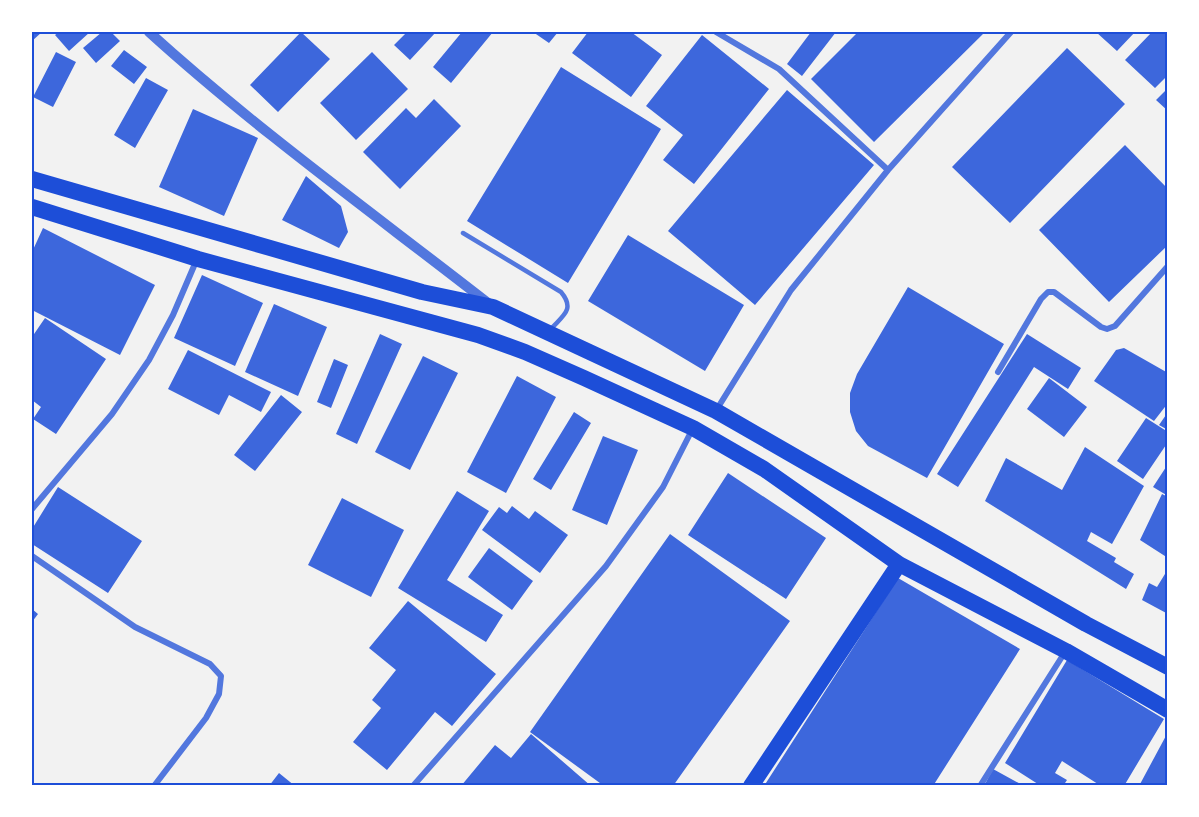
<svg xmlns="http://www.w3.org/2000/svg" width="1199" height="817" font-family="'DejaVu Sans',sans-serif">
	<rect width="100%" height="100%" fill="#f2f2f2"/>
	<path fill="#3d67dc" d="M32 32H42L32 41Z
		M59 32H90L69 51 55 35Z
		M102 32H111L120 41 96 63 83 48Z
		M301 32 330 59 278 112 250 85Z
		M407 32H436L410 60 394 45Z
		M462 32H493L451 83 433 67Z
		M533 32H558L549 43Z
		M588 32H631L662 55 631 97 572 53Z
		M811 32H836L802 76 787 64Z
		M858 32H985L874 142 811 79Z
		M1096 32H1135L1117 51Z
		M1152 32H1168V75L1155 88 1125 60Z
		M702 35 769 89 694 184 663 160 683 135 646 106Z
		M1067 48 1125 104 1010 223 952 167Z
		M124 50 147 67 134 84 111 66Z
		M56 52 76 62 53 107 33 97Z
		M372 52 408 89 356 140 320 103Z
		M561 67 661 129 568 283 467 221Z
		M146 78 168 90 135 148 114 135Z
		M1168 88V111L1156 100Z
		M787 90 874 165 755 305 668 231Z
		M434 99 461 126 400 189 363 152 406 108 416 118Z
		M193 109 258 138 224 216 159 187Z
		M1125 145 1168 189V245L1109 302 1039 230Z
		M306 176 341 206 348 232 339 248 282 220Z
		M43 228 155 285 120 355 32 310V252Z
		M628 235 744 305 705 371 588 301Z
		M202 275 263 303 235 366 174 338Z
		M908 287 1004 344 927 478 868 446 856 431 850 412V393L857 374Z
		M274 304 327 327 298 396 245 372Z
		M45 318 106 359 56 434 33 419 41 407 32 400V337Z
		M380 334 402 344 357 444 336 434Z
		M1027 334 1081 368 1068 389 1034 367 958 487 937 474Z
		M1124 348 1168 373V403L1154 421 1094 381 1116 350Z
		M188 350 271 392 261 412 229 395 219 415 168 389Z
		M423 356 458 373 410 470 375 452Z
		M334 359 348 365 331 408 317 402Z
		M517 376 556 397 506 493 467 472Z
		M1049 378 1087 407 1064 437 1027 409Z
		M281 395 302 412 255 471 234 455Z
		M574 412 591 423 551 490 533 479Z
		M1168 412V430L1159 425Z
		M1146 418 1168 432V442L1143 479 1117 461Z
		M603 436 638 450 607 525 572 510Z
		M1085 447 1144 486 1112 544 1091 532 1087 541 1116 558 1114 562 1134 574 1126 589 985 501 1006 458 1062 490Z
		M1168 464V496L1153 487Z
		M728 473 826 538 786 599 688 535Z
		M58 487 142 541 108 593 32 544V529Z
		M457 491 489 511 447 580 503 615 486 642 398 588Z
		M1162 494 1168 497V558L1140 540Z
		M342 498 404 530 371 597 308 565Z
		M512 506 529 519 535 511 568 535 540 573 482 530 499 507 507 513Z
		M670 534 790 621 673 786H604L530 732Z
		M489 548 533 581 512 610 468 577Z
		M1168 569V614L1142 600 1149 583 1157 587Z
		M898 578 1020 649 933 786H764Z
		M408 601 496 674 452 726 435 712 387 770 353 742 381 708 372 700 396 670 369 648Z
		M32 609 38 614 32 622Z
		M1067 660 1164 719 1124 786H1101L1062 761 1055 773 1067 780 1063 786H1041L1005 763Z
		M1168 732V786H1139Z
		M531 734 591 786H461L495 745 511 758Z
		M993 769 1024 786H984Z
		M279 773 295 786H269Z"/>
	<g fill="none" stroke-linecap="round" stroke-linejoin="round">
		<path stroke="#5277de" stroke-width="4.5" d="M463 233 561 292C576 310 562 316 550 330"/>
		<path stroke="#5277de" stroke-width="6" d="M716 32 779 69 888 170
			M998 372 1041 299 1048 292H1054L1101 327 1107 329 1115 326 1168 266
			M717 409 791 290 888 170 1011 32
			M32 509 112 414 149 360 173 315 197 259
			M32 556 135 627 210 664 221 676 219 694 206 718 154 786
			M413 786 606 566 663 487 693 428
			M980 786 1065 652"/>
		<path stroke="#5277de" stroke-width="10" d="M149 32C256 129 374 214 488 303"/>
		<path stroke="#1d4ed8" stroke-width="16" d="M32 179 422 292 493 307 716 411 1086 624 1168 667
			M32 207 198 259 478 335 525 352 584 378 693 428 764 469 899 564 1066 651 1168 710
			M751 786 899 564"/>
	</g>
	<rect width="1199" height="817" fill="none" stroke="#ffffff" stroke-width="66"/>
	<rect x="33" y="33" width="1133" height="751" fill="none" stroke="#1d4ed8" stroke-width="2"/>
</svg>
